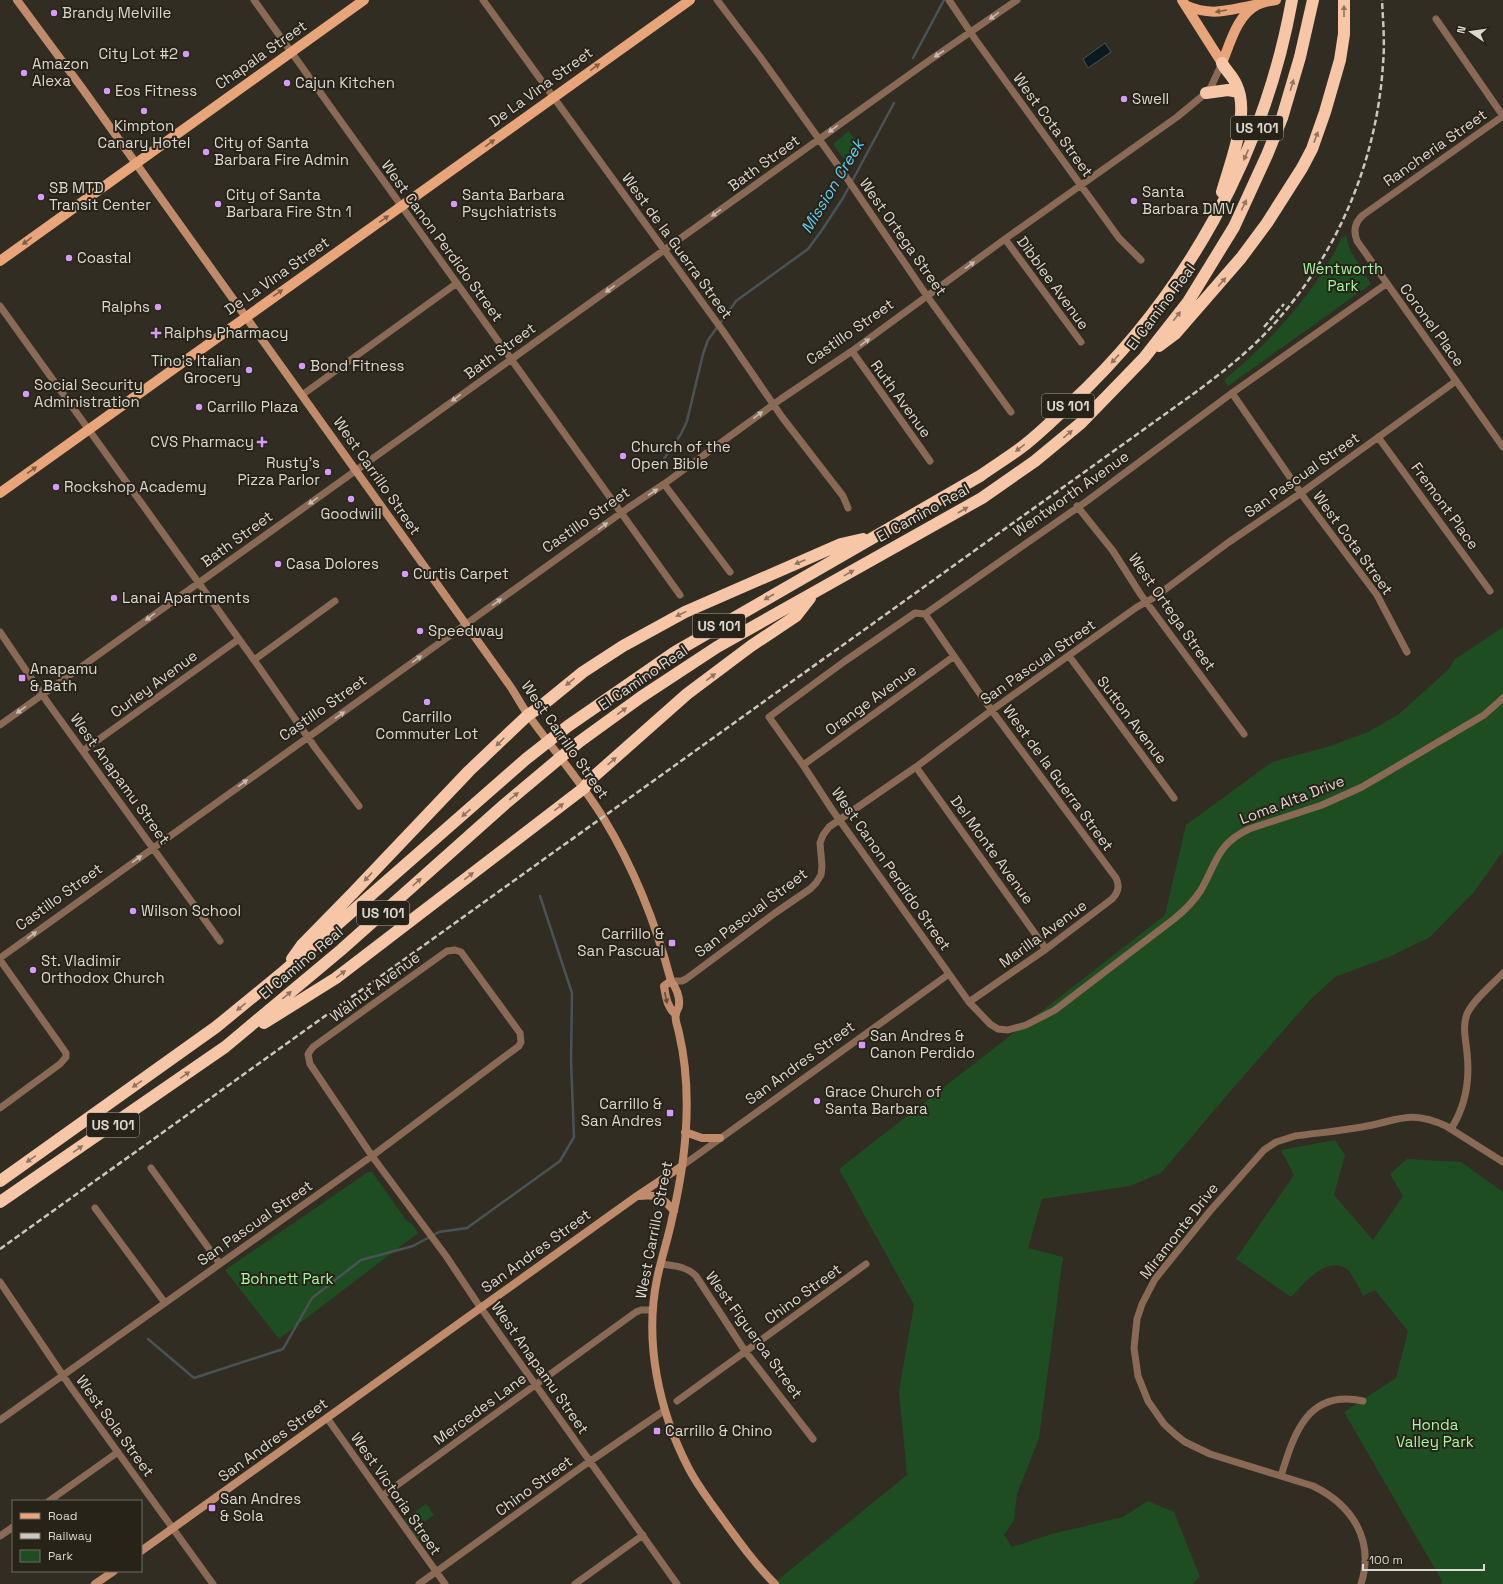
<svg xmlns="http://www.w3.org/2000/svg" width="1503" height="1584" font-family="'Space Grotesk',sans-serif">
	<rect width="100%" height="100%" fill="#322d22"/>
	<path fill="#1e4d21" d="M849 131 862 149 849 166 833 144Z
		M1346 235 1350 250 1371 284 1228 386 1224 380C1256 354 1286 323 1311 289 1319 278 1326 267 1333 255 1337 248 1339 239 1346 235Z
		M1503 627V851L1474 892 1430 937 1389 957 1335 977 1310 1000 1228 1094 1161 1173 1130 1186 1042 1199 1028 1248 1063 1257 1039 1438 1017 1494 1014 1520 1004 1535 1012 1547 1052 1534 1123 1517 1148 1501 1174 1512 1200 1577 1192 1584H775L774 1583 907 1475 899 1391 914 1305 839 1169 1165 915 1186 825 1272 762 1330 746 1368 732 1399 714 1449 669 1454 660Z
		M1335 1140 1345 1155 1334 1195 1373 1240 1403 1196 1390 1174 1407 1159 1461 1162 1503 1192V1584H1441L1442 1581 1344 1412 1396 1378 1408 1331 1375 1290 1363 1296C1360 1290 1352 1273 1347 1269 1326 1255 1305 1283 1291 1297L1236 1259 1294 1175 1281 1150Z
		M368 1172H372L406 1220 413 1225 418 1233 279 1339 225 1270Z
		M426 1504 434 1515 419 1526 415 1521V1524L410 1527 407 1526 405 1519 410 1517 413 1518 411 1515Z
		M415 1527C420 1528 422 1526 425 1531L423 1537 420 1539 413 1535 412 1530Z"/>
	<path fill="#0b1a20" stroke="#495355" d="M1105 43 1111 52 1088 68 1083 59Z"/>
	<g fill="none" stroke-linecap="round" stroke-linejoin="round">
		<path stroke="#495355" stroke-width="2.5" d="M913 58 944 0
			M657 469 681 434 687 421 703 354 708 340 736 301 808 249 822 230 843 198 894 103
			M148 1339 194 1378 283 1349 312 1298 361 1260 413 1246 439 1232 467 1228 560 1161 574 1137 571 1060 572 993 540 896"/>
		<path stroke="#8b6a55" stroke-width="7" d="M254 0 680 595
			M483 0 723 331 782 417 843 496 848 508
			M717 0 761 58 844 174 927 296 1011 412
			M949 0 975 39 1119 238 1141 260
			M1436 19 1503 116
			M1503 116 1363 215C1355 222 1353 231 1357 241L1503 447
			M1005 239 1081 342
			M1386 284 1232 393 1087 501 925 614 915 613 845 661 769 717 803 765 833 811 969 1002 990 1024 998 1029 1008 1030 1026 1025 1055 1010 1174 919C1184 911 1194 901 1201 890 1217 862 1217 844 1249 829L1322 805 1362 787 1484 715 1503 698
			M0 306 254 660 316 749 359 806
			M852 351 930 461
			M1232 393 1305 499 1377 595 1407 652
			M302 395 457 283
			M1378 437 1490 591
			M664 484 730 572
			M1077 506 1113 551 1141 595 1244 734
			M925 614 987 704 1116 878C1120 886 1118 893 1112 899L1046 949 969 1002
			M0 632 48 703 220 941
			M1069 656 1174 798
			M254 660 335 601
			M0 725 927 62 1017 0
			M84 750 239 639
			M803 765 953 657
			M916 767 1046 949
			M0 958 628 508 664 484 781 399 852 351 1005 239 1177 117 1206 93 1211 87 1222 63
			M0 960 66 1053V1057L60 1064 0 1108
			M671 981H682L686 979 775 913 810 889 816 883 821 875 822 866 820 843 823 835 829 827 916 767 992 710 1137 607 1155 597 1229 542 1301 493 1456 381
			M1451 1129C1465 1107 1470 1080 1467 1053 1466 1040 1462 1027 1467 1014 1473 1000 1492 985 1503 973
			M682 1166 949 974
			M151 1168 220 1264
			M95 1208 165 1303
			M661 1264C674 1266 686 1266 696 1276L745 1351 813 1439
			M0 1282 70 1386 213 1584
			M677 1401 866 1264
			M327 1418 445 1584
			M0 1420 372 1156 519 1046 521 1042 520 1033 461 952 455 950 447 951 313 1047 308 1054 310 1064 372 1156 446 1256 476 1301 677 1584
			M1281 1476C1294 1433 1308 1389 1363 1401
			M382 1496 636 1312 641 1310H653
			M49 1501 118 1452
			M0 1536 13 1527
			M419 1584 583 1466 665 1410
			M575 1584 643 1535
			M1361 1584C1375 1540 1352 1505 1313 1486L1210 1454 1185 1442 1176 1435 1164 1424 1148 1401 1138 1376 1134 1348 1137 1319 1142 1304 1155 1279 1210 1211 1264 1150 1276 1142 1295 1136C1317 1133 1340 1131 1362 1127 1398 1121 1409 1109 1446 1126L1503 1162"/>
		<path stroke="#bf8b6a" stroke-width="8" d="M17 0 82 88 510 686C517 696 522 707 529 716 554 751 582 783 604 819 635 870 656 924 671 981 676 987 680 997 679 1005 679 1008 676 1011 676 1014 674 1019 678 1027 679 1033 693 1093 686 1160 672 1219 668 1239 661 1259 657 1279 644 1342 659 1411 688 1467 698 1487 712 1504 724 1521 740 1543 756 1565 775 1584
			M671 981 664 986C666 998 667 1006 675 1014
			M685 1132 702 1138H720
			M638 1196C658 1194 661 1196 674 1211
			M141 1551 637 1196 682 1166
			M95 1584 114 1571"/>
		<path stroke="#e8a57a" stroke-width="10" d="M1182 0 1222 63
			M1185 5C1212 17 1227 10 1255 5
			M1222 63C1230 44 1237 15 1257 5 1263 2 1270 1 1276 0
			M0 261 364 0
			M0 493 690 0"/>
		<path stroke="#f7c6a7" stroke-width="12" d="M1206 93 1228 90 1239 92
			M1222 192C1230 163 1251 113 1236 84 1233 76 1226 71 1222 63
			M1159 346 1175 334 1241 258 1267 223 1302 168 1312 149 1325 112 1340 60 1344 34V0
			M292 959 302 945 352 894 469 771 528 715 540 707 583 672 623 646 685 612 841 544 863 539
			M264 1023 336 978 584 788 591 779 687 694 751 646 796 616 810 598
			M0 1181 216 1027 282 973 526 759 568 726 675 652 980 476C994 466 1009 457 1022 447 1039 434 1054 419 1070 404 1185 297 1264 155 1292 0
			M0 1202 225 1047 341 950 505 804 579 742 641 697 717 647 982 498 1035 461 1081 423 1144 358 1188 302 1234 227 1267 155 1282 118 1300 57 1313 0"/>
		<path stroke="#cac7bf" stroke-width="2.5" stroke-dasharray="6 3" stroke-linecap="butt" d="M1264 327 1284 304
			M0 1249 1196 392C1224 371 1251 350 1274 324 1338 253 1377 160 1383 64 1385 43 1383 21 1382 0"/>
	</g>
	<defs><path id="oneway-solid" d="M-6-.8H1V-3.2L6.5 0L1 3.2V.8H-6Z"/></defs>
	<g fill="#7e5e45">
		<use href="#oneway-solid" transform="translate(1221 11) rotate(170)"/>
		<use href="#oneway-solid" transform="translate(595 67) rotate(-36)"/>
		<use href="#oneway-solid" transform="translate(490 143) rotate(-36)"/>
		<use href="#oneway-solid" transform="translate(384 219) rotate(-35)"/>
		<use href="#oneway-solid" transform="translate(27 241) rotate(143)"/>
		<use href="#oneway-solid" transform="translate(278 293) rotate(-35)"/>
		<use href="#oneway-solid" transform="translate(32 470) rotate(-35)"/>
	</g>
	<g fill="#907460">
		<use href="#oneway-solid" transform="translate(1344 11) rotate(-90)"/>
		<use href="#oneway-solid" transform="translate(1292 85) rotate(-74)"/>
		<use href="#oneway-solid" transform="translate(1316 137) rotate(-70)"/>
		<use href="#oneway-solid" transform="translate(1246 155) rotate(114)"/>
		<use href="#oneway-solid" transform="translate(1244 205) rotate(-65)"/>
		<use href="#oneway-solid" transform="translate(1222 282) rotate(-49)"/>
		<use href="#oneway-solid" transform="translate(1177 316) rotate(-52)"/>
		<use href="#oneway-solid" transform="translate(1115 359) rotate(133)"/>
		<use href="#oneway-solid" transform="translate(1068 434) rotate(-40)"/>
		<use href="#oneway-solid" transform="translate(1020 448) rotate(143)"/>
		<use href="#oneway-solid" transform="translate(963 510) rotate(-30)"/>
		<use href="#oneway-solid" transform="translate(800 562) rotate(157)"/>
		<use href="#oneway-solid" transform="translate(849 573) rotate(-29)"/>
		<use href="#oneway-solid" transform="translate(769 597) rotate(150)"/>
		<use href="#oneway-solid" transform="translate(681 614) rotate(154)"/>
		<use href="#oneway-solid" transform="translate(711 677) rotate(-37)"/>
		<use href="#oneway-solid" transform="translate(570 682) rotate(141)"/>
		<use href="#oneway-solid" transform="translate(622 711) rotate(-36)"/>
		<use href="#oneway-solid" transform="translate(500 742) rotate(135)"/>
		<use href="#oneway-solid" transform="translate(612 761) rotate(-42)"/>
		<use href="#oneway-solid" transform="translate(514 796) rotate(-39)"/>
		<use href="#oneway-solid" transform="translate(559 807) rotate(-38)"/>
		<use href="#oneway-solid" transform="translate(466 813) rotate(139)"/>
		<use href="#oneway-solid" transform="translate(469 876) rotate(-38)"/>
		<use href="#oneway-solid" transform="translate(368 877) rotate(133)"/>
		<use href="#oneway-solid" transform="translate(417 882) rotate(-42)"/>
		<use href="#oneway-solid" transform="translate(341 974) rotate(-37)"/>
		<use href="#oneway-solid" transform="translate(287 995) rotate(-40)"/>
		<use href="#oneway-solid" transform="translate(241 1007) rotate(141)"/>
		<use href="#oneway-solid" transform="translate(185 1075) rotate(-35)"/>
		<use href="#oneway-solid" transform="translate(137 1084) rotate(145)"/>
		<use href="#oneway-solid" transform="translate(78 1149) rotate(-35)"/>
		<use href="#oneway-solid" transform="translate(31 1159) rotate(145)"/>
	</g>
	<g fill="#c7bcb2">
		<use href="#oneway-solid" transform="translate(994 16) rotate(144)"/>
		<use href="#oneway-solid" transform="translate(939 54) rotate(147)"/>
		<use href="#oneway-solid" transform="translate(833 129) rotate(144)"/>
		<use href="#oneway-solid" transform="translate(716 213) rotate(144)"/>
		<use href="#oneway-solid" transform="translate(970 265) rotate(-36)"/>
		<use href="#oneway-solid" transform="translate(610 289) rotate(144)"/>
		<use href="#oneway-solid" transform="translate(865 342) rotate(-36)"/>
		<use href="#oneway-solid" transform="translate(456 398) rotate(144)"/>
		<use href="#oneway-solid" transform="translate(758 415) rotate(-36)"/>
		<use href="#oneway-solid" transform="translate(653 492) rotate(-33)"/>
		<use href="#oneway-solid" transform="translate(313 501) rotate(144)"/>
		<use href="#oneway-solid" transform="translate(603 526) rotate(-36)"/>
		<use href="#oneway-solid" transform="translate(497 602) rotate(-36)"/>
		<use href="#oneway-solid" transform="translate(150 617) rotate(144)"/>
		<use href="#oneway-solid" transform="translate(417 659) rotate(-36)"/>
		<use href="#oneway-solid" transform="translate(21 710) rotate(144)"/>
		<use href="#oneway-solid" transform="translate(340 715) rotate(-35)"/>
		<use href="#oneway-solid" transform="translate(243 783) rotate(-36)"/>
		<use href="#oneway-solid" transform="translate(137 859) rotate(-36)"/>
		<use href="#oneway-solid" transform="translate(32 935) rotate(-36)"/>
	</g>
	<use fill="#644d39" href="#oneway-solid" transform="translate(666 998) rotate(78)"/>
	<g fill="#d59bfa" stroke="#282319" stroke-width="1.5">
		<circle cx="54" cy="13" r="4"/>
		<circle cx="186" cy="54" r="4"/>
		<circle cx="24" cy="73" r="4"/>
		<circle cx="287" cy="83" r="4"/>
		<circle cx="107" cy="91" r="4"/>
		<circle cx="1124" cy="99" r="4"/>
		<circle cx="144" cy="111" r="4"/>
		<circle cx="206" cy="152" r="4"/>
		<circle cx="41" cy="197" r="4"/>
		<circle cx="1134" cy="201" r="4"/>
		<circle cx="218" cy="204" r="4"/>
		<circle cx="454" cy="204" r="4"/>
		<circle cx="69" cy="258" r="4"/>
		<circle cx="158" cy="307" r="4"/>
		<path d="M154 327h4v4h4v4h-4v4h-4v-4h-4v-4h4z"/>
		<circle cx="302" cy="366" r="4"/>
		<circle cx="249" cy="370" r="4"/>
		<circle cx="26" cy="394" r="4"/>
		<circle cx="199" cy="407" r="4"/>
		<path d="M260 436h4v4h4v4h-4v4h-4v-4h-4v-4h4z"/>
		<circle cx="623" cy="456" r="4"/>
		<circle cx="328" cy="472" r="4"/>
		<circle cx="56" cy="487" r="4"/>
		<circle cx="351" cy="499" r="4"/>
		<circle cx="278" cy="564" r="4"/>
		<circle cx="405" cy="574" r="4"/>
		<circle cx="114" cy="598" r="4"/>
		<circle cx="420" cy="631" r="4"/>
		<rect x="18" y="674" width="8" height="8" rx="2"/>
		<circle cx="427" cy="702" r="4"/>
		<circle cx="133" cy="911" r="4"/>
		<rect x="668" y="939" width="8" height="8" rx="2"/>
		<circle cx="33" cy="970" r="4"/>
		<rect x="858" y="1041" width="8" height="8" rx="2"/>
		<circle cx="817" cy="1101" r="4"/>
		<rect x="666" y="1109" width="8" height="8" rx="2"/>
		<rect x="653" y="1427" width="8" height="8" rx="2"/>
		<rect x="208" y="1504" width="8" height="8" rx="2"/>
	</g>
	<g text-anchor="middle" stroke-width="4" stroke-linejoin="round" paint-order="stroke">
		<g fill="#282319" stroke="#a5a29a" stroke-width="1">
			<rect x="1231" y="116" width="52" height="24" rx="3"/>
			<rect x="1042" y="394" width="52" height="24" rx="3"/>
			<rect x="693" y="614" width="52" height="24" rx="3"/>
			<rect x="357" y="901" width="52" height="24" rx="3"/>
			<rect x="87" y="1113" width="52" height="24" rx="3"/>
		</g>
		<g font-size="14" font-weight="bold" fill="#dbd8d1">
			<text x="1257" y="133">US 101</text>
			<text x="1068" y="411">US 101</text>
			<text x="719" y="631">US 101</text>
			<text x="383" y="918">US 101</text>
			<text x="113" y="1130">US 101</text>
		</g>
		<g font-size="15" fill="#dbd8d1" stroke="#282319" text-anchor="start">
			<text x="62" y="18">Brandy Melville</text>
			<text x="178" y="59" text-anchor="end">City Lot #2</text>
			<text x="32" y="69">Amazon<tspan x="32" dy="17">Alexa</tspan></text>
			<text x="295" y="88">Cajun Kitchen</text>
			<text x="115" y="96">Eos Fitness</text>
			<text x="1132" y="104">Swell</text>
			<text x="144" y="131" text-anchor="middle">Kimpton<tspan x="144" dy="17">Canary Hotel</tspan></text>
			<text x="214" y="148">City of Santa<tspan x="214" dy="17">Barbara Fire Admin</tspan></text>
			<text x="49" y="193">SB MTD<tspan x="49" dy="17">Transit Center</tspan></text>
			<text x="1142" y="197">Santa<tspan x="1142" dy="17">Barbara DMV</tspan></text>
			<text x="226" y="200">City of Santa<tspan x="226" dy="17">Barbara Fire Stn 1</tspan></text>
			<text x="462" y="200">Santa Barbara<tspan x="462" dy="17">Psychiatrists</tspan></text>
			<text x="77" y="263">Coastal</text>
			<text x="150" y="312" text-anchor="end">Ralphs</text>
			<text x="164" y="338">Ralphs Pharmacy</text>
			<text x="241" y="366" text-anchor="end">Tino's Italian<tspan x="241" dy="17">Grocery</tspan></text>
			<text x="310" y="371">Bond Fitness</text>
			<text x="34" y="390">Social Security<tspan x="34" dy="17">Administration</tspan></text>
			<text x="207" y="412">Carrillo Plaza</text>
			<text x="254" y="447" text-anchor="end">CVS Pharmacy</text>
			<text x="631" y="452">Church of the<tspan x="631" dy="17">Open Bible</tspan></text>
			<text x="320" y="468" text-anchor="end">Rusty's<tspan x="320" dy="17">Pizza Parlor</tspan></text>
			<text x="64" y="492">Rockshop Academy</text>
			<text x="351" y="519" text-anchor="middle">Goodwill</text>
			<text x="286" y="569">Casa Dolores</text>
			<text x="413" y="579">Curtis Carpet</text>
			<text x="122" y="603">Lanai Apartments</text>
			<text x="428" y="636">Speedway</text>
			<text x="30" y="674">Anapamu<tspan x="30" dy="17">&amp; Bath</tspan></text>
			<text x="427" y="722" text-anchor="middle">Carrillo<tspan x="427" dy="17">Commuter Lot</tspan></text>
			<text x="141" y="916">Wilson School</text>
			<text x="664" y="939" text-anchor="end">Carrillo &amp;<tspan x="664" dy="17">San Pascual</tspan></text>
			<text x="41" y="966">St. Vladimir<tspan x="41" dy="17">Orthodox Church</tspan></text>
			<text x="870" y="1041">San Andres &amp;<tspan x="870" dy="17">Canon Perdido</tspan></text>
			<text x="825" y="1097">Grace Church of<tspan x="825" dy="17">Santa Barbara</tspan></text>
			<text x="662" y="1109" text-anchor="end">Carrillo &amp;<tspan x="662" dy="17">San Andres</tspan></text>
			<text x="665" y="1436">Carrillo &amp; Chino</text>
			<text x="220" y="1504">San Andres<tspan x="220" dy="17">&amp; Sola</tspan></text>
		</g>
		<g font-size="15" fill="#dbd8d1" stroke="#282319">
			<text transform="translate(261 55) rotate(-35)" y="5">Chapala Street</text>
			<text transform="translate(541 87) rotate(-36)" y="5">De La Vina Street</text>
			<text transform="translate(1053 125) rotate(54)" y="5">West Cota Street</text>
			<text transform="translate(1435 148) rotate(-35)" y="5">Rancheria Street</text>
			<text transform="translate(764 163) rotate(-36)" y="5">Bath Street</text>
			<text transform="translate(903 237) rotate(55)" y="5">West Ortega Street</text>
			<text transform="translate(442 241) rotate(54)" y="5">West Canon Perdido Street</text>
			<text transform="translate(677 246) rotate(54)" y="5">West de la Guerra Street</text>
			<text transform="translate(277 276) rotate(-35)" y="5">De La Vina Street</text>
			<text transform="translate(1053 283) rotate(54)" y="5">Dibblee Avenue</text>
			<text transform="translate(1161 307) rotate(-53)" y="5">El Camino Real</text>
			<text transform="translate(1432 325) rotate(54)" y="5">Coronel Place</text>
			<text transform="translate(850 332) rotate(-35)" y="5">Castillo Street</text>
			<text transform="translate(500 351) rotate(-36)" y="5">Bath Street</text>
			<text transform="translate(901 399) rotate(54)" y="5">Ruth Avenue</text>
			<text transform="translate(1302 475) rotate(-35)" y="5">San Pascual Street</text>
			<text transform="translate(377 476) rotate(55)" y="5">West Carrillo Street</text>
			<text transform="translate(1071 494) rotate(-35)" y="5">Wentworth Avenue</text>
			<text transform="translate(1445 506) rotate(54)" y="5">Fremont Place</text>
			<text transform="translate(923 513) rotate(-29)" y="5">El Camino Real</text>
			<text transform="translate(586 520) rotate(-35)" y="5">Castillo Street</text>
			<text transform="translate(237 539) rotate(-36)" y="5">Bath Street</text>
			<text transform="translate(1353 543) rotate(54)" y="5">West Cota Street</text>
			<text transform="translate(1172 612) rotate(55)" y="5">West Ortega Street</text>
			<text transform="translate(1038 662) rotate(-35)" y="5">San Pascual Street</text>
			<text transform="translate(643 678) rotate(-34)" y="5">El Camino Real</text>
			<text transform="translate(154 684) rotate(-36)" y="5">Curley Avenue</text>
			<text transform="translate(871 700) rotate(-36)" y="5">Orange Avenue</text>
			<text transform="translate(323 708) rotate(-35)" y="5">Castillo Street</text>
			<text transform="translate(1132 720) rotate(53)" y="5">Sutton Avenue</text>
			<text transform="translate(565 740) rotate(55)" y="5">West Carrillo Street</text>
			<text transform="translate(1058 778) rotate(54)" y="5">West de la Guerra Street</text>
			<text transform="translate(120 779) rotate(54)" y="5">West Anapamu Street</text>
			<text transform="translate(1292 800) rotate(-21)" y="5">Loma Alta Drive</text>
			<text transform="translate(992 850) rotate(54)" y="5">Del Monte Avenue</text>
			<text transform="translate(891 869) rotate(55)" y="5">West Canon Perdido Street</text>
			<text transform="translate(59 897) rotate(-36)" y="5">Castillo Street</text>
			<text transform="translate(751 913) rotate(-37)" y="5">San Pascual Street</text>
			<text transform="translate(1043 934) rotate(-36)" y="5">Marilla Avenue</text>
			<text transform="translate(301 963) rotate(-40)" y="5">El Camino Real</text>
			<text transform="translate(375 987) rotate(-36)" y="5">Walnut Avenue</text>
			<text transform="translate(800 1063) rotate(-36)" y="5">San Andres Street</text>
			<text transform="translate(255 1223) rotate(-35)" y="5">San Pascual Street</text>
			<text transform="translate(654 1230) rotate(-79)" y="5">West Carrillo Street</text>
			<text transform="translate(1179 1231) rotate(-52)" y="5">Miramonte Drive</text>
			<text transform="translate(536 1251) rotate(-36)" y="5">San Andres Street</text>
			<text transform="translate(803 1294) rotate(-36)" y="5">Chino Street</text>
			<text transform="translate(754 1335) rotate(54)" y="5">West Figueroa Street</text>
			<text transform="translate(540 1368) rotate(55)" y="5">West Anapamu Street</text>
			<text transform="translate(480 1409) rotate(-36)" y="5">Mercedes Lane</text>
			<text transform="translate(115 1426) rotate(54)" y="5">West Sola Street</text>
			<text transform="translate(273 1440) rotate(-36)" y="5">San Andres Street</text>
			<text transform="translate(534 1486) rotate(-36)" y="5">Chino Street</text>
			<text transform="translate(396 1494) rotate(55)" y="5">West Victoria Street</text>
		</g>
		<g font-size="15" fill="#a1f9a2" stroke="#282319">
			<text x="1343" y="274">Wentworth<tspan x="1343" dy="17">Park</tspan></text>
			<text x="287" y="1284">Bohnett Park</text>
			<text x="1435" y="1430">Honda<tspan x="1435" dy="17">Valley Park</tspan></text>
		</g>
		<g font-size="16" font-style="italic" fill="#5fd3f8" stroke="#282319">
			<text transform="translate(832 186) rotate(-59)" y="6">Mission Creek</text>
		</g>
	</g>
	<rect x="12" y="1500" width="130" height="72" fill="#282319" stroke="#706b63"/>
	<rect x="20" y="1513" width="20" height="6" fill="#e8a57a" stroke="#706b63"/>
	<text x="48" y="1520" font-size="12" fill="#dbd8d1">Road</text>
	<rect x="20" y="1533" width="20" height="6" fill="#cac7bf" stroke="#706b63"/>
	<text x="48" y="1540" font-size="12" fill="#dbd8d1">Railway</text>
	<rect x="20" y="1550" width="20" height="12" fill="#1e4d21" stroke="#706b63"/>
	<text x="48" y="1560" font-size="12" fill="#dbd8d1">Park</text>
	<g transform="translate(1471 32) rotate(283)" stroke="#282319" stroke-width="3" paint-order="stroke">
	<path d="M0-3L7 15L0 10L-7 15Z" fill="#dbd8d1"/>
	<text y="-6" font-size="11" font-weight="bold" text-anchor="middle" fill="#dbd8d1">N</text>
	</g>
	<path d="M1363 1564v6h121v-6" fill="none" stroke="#dbd8d1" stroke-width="2"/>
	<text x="1369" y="1564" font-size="12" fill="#dbd8d1" stroke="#282319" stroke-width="3" paint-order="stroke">100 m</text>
</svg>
